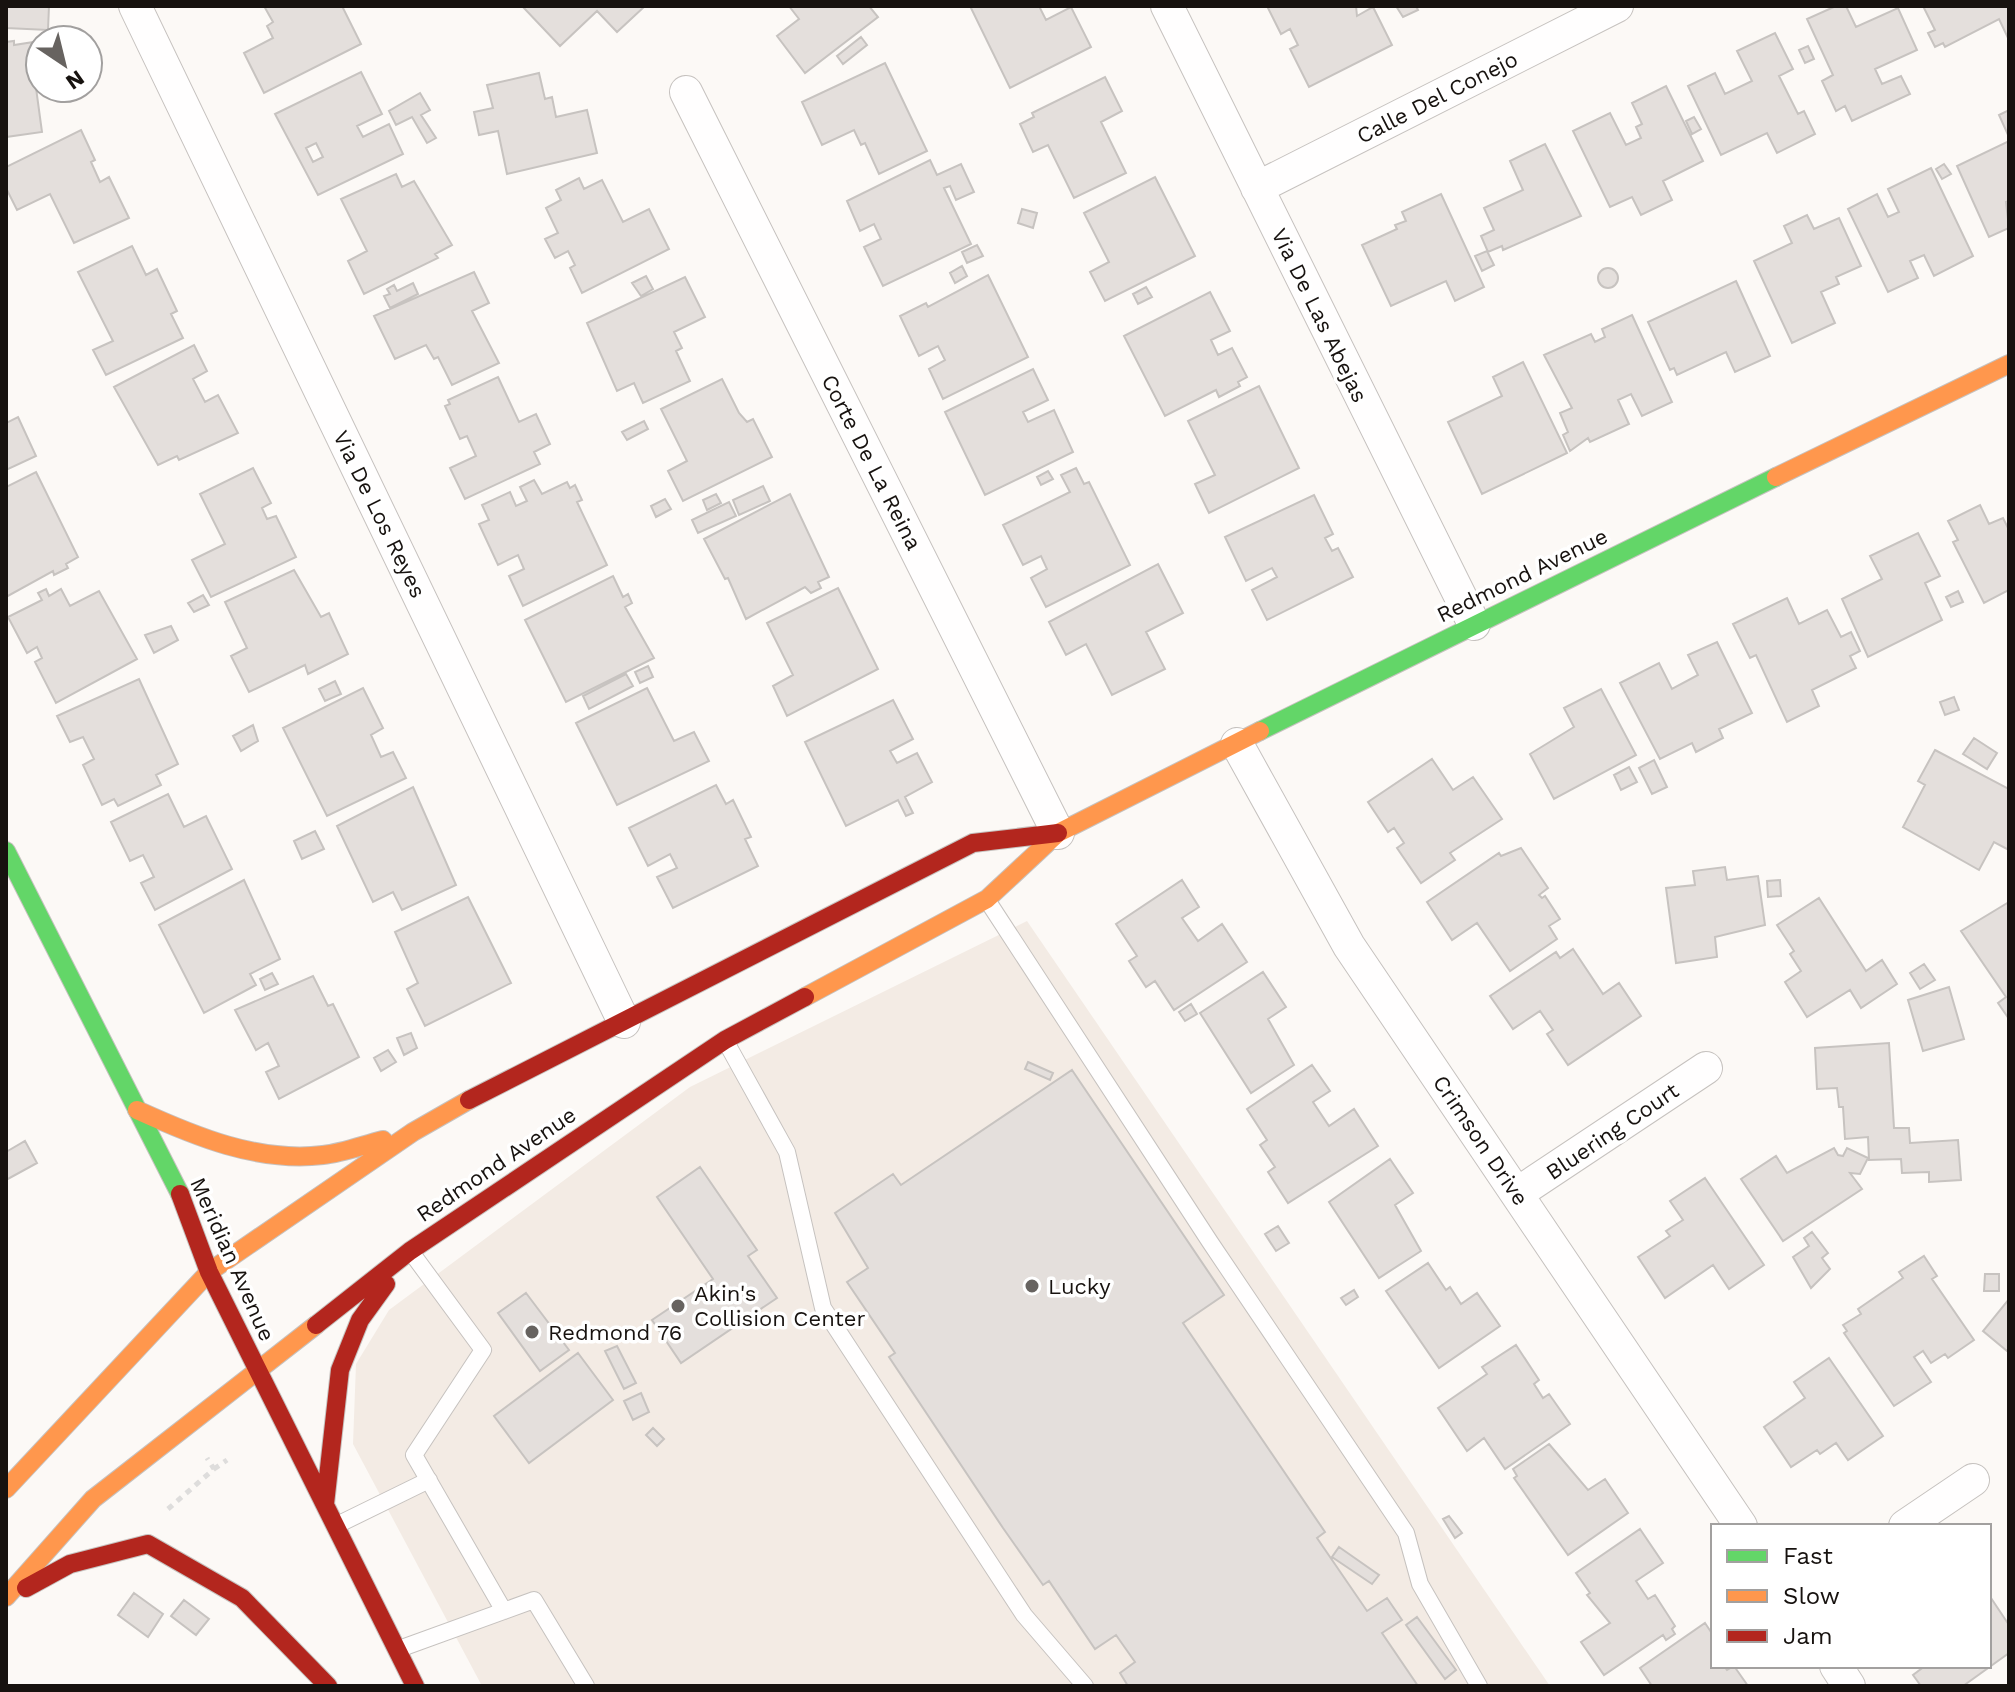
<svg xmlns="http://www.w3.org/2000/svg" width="2015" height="1692" font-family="'Work Sans',sans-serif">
	<rect width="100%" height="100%" fill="#fcf9f6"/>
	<path fill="#f3ebe4" d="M1027 921 1550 1686H482L353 1444 356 1364 389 1310 690 1087Z"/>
	<path fill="#e4dfdc" stroke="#c7c3c0" stroke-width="2" fill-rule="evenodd" d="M6 6H49L48 30 6 28Z
		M264 6H342L361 44 264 93 244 53 273 38 267 26 273 22Z
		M522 6H645L617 32 597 11 560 46Z
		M789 6H869L878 17 805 73 777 36 799 19Z
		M970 6H1039L1046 20 1071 7 1091 47 1010 88Z
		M1267 6H1356L1357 16 1373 7 1392 45 1309 87 1290 49 1298 45 1290 29 1281 34Z
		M1396 6H1416L1418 10 1403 17Z
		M1836 6H1846L1856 27 1898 8 1917 50 1875 69 1882 84 1901 76 1910 94 1852 121 1845 106 1836 111 1822 81 1833 75 1807 19Z
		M1923 6H2009V40L1999 19 1945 47 1943 43 1935 47 1928 33 1935 30Z
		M1775 33 1793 69 1779 76 1798 114 1804 111 1815 134 1777 153 1767 133 1721 155 1688 86 1715 73 1725 94 1752 81 1737 51Z
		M861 37 867 45 843 64 837 56Z
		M14 41V45L40 41V87L36 88 42 132 6 137V42Z
		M1808 46 1814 59 1805 63 1799 50Z
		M885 63 927 151 879 174 865 143 861 145 854 130 822 145 802 102Z
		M361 72 382 114 357 126 363 137 389 124 403 154 318 195 275 114ZM316 143 323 157 313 162 306 148Z
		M539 73 545 99 552 97 556 117 587 110 597 153 507 174 498 131 479 135 474 112 493 108 487 85Z
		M1105 77 1122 111 1101 122 1126 173 1074 198 1048 145 1033 152 1020 124 1034 117 1032 113Z
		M1666 86 1703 161 1663 181 1672 200 1641 215 1632 197 1610 207 1573 131 1610 113 1626 145 1641 138 1636 127 1642 124 1632 103Z
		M420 93 430 110 421 115 436 138 427 143 412 117 396 125 389 111Z
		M2009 110V137L1999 115Z
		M1694 117 1701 129 1692 134 1686 121Z
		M81 130 95 160 91 162 100 182 109 177 129 218 74 243 50 194 17 210 6 188V167Z
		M2009 141V201L2006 202 2009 228 1989 237 1957 166Z
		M1545 144 1581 216 1503 250 1502 246 1488 252 1481 236 1494 230 1484 208 1523 190 1510 161Z
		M930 160 937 175 961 164 974 192 956 200 950 186 944 188 971 244 883 286 864 247 881 239 874 224 860 231 847 201Z
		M1944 164 1951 174 1942 179 1936 169Z
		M1931 168 1973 256 1934 276 1924 255 1910 261 1918 278 1888 292 1848 209 1877 194 1888 217 1899 212 1888 189Z
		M396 174 402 187 414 181 452 245 435 254 438 258 364 294 348 261 367 251 341 199Z
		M1155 177 1195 256 1105 301 1090 272 1109 262 1084 213Z
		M579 178 584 189 602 180 623 222 649 209 669 249 582 293 570 268 575 265 568 251 555 258 545 239 558 233 546 208 561 200 556 190Z
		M1441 194 1484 287 1455 301 1446 281 1391 306 1362 245 1397 229 1395 225 1406 221 1402 212Z
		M1022 209 1037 213 1033 228 1018 223Z
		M1807 215 1814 229 1839 218 1861 266 1836 277 1839 284 1821 292 1835 323 1792 343 1754 261 1792 243 1784 226Z
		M977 245 983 256 967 263 962 252Z
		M132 246 146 275 157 269 177 311 171 314 183 338 106 375 93 350 113 341 78 272Z
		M1487 251 1494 265 1482 271 1475 256Z
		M962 266 967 276 955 283 950 273Z
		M1598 278a10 10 0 1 1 20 0a10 10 0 1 1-20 0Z
		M474 272 489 303 472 311 499 363 452 385 438 357 434 359 426 345 395 359 374 316Z
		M988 275 1028 357 943 399 929 369 945 360 938 346 919 356 900 316 926 303 928 307Z
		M646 276 653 289 641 296 632 283Z
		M685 277 705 317 674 332 682 348 676 351 690 381 643 403 634 383 617 391 587 323Z
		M1736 281 1770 356 1735 372 1726 352 1677 375 1674 368 1670 370 1648 322Z
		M413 283 418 294 390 308 384 296 390 294 387 289 394 285 397 291Z
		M1146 287 1152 297 1138 304 1133 294Z
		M1210 292 1230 331 1211 340 1218 355 1232 348 1247 377 1238 382 1240 386 1219 397 1216 390 1165 416 1124 336Z
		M1632 315 1672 402 1642 416 1631 394 1618 400 1629 424 1590 442 1588 438 1570 451 1563 435 1568 432 1560 413 1572 408 1544 355 1591 334 1595 342 1605 337 1602 329Z
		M194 345 207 371 193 379 205 402 218 395 238 433 179 460 177 456 158 465 114 387Z
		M1523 362 1567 453 1482 494 1448 422 1502 396 1493 377Z
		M1033 369 1048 400 1023 412 1028 422 1054 410 1073 452 985 495 945 412Z
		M498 377 519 422 536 414 550 444 534 452 540 464 465 499 450 468 476 456 467 436 460 439 445 406 450 404 448 400Z
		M722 379 739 413 747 422 753 419 772 457 683 501 668 471 687 461 661 409Z
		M1259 386 1299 468 1209 513 1195 484 1215 475 1188 421Z
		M18 417 36 456 6 470V423Z
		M644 421 648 429 627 440 622 432Z
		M253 468 271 503 262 508 267 519 276 516 296 557 211 597 192 560 225 544 200 494Z
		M1076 468 1084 484 1089 482 1130 565 1046 607 1031 578 1047 569 1041 556 1023 565 1003 525 1070 492 1061 475Z
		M1048 471 1053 479 1041 485 1037 477Z
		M36 472 78 557 66 564 68 568 54 575 53 571 6 597V487Z
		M534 480 542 494 567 482 570 488 575 485 582 500 577 502 607 565 523 606 509 576 524 569 518 555 498 565 479 524 489 520 482 505 510 492 516 506 527 501 520 487Z
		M763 486 770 501 739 515 733 500Z
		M716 494 721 503 707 510 703 500Z
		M790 494 829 577 818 582 821 588 811 593 805 587 746 619 728 578 725 579 704 539Z
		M1314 495 1333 534 1325 538 1332 551 1338 548 1353 577 1267 620 1252 590 1277 577 1272 568 1246 581 1225 537Z
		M665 499 671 509 656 517 651 506Z
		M729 502 736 516 698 533 692 520Z
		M1980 505 1989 524 2003 518 2009 530V590L1984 603 1953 542 1958 540 1948 521Z
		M1918 533 1940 576 1925 583 1942 620 1868 657 1842 599 1882 579 1870 556Z
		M1158 564 1183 613 1146 632 1165 669 1112 695 1086 644 1066 655 1049 622Z
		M294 570 321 617 329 613 348 654 308 674 305 665 249 692 231 656 247 648 225 602Z
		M613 576 623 597 628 594 632 603 625 607 654 658 566 702 525 620Z
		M838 588 878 669 787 716 773 686 793 675 767 623Z
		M46 589 49 596 61 589 70 606 99 591 137 659 56 703 35 662 42 658 37 647 27 653 8 617 42 600 38 593Z
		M1958 591 1963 602 1951 607 1946 597Z
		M203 595 209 605 194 612 188 603Z
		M1787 598 1799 624 1827 610 1841 637 1851 632 1860 651 1850 656 1856 668 1812 690 1819 706 1787 722 1756 655 1750 658 1733 624Z
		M171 626 178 640 154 653 145 635Z
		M1717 642 1752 713 1719 729 1723 738 1696 752 1692 743 1660 759 1620 683 1659 663 1672 689 1698 675 1688 655Z
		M648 666 653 677 640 683 635 672Z
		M626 674 633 686 589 709 583 696Z
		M139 679 178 764 156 775 161 785 118 806 114 799 102 805 83 765 94 759 83 737 70 742 57 716Z
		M335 681 341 694 325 701 319 689Z
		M363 688 383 728 371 735 381 757 393 752 406 778 327 816 283 728Z
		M647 688 674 741 694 732 709 761 617 805 576 723Z
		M1601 689 1636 755 1554 799 1530 754 1574 727 1564 708Z
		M1954 697 1959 710 1945 715 1940 702Z
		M893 700 913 739 890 751 897 763 917 753 932 782 905 797 913 813 906 816 898 800 846 826 805 742Z
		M253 725 258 741 241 751 233 736Z
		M1974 738 1997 753 1987 769 1963 754Z
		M1935 750 2009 789V850L1994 842 1979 870 1903 827 1925 785 1918 781Z
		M1432 759 1453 790 1473 777 1502 819 1450 853 1455 860 1421 883 1397 848 1404 843 1394 828 1388 832 1368 802Z
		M1654 760 1667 787 1652 794 1639 768Z
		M1629 767 1637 782 1621 790 1614 775Z
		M716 785 726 804 733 800 751 837 745 839 758 866 673 908 657 877 677 868 670 854 648 866 629 828Z
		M413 787 456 885 402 910 393 892 373 902 337 826Z
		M168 794 184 827 206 816 232 869 155 910 141 883 154 877 143 855 130 861 111 822Z
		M315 831 324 849 302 859 294 841Z
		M1521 848 1548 888 1539 895 1542 898 1545 896 1560 919 1549 926 1557 939 1510 971 1477 923 1452 940 1427 902 1499 853 1501 856Z
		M1725 867 1727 880 1758 876 1765 925 1715 937 1717 957 1676 963 1666 888 1695 885 1693 871Z
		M244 880 280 959 250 974 256 985 204 1013 159 925Z
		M1182 880 1199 907 1182 918 1198 941 1222 924 1247 962 1174 1010 1155 981 1146 987 1129 961 1137 956 1116 924Z
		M1780 880 1781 896 1768 897 1767 881Z
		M468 897 511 983 425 1026 407 989 418 983 395 932Z
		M1819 898 1866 971 1882 960 1897 984 1861 1008 1850 990 1807 1017 1785 982 1801 971 1790 954 1794 951 1777 925Z
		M2009 902V1019L1998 1003 2006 997 1961 931Z
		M1573 949 1603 994 1619 983 1641 1016 1568 1065 1547 1034 1553 1030 1540 1011 1513 1029 1490 996 1556 952 1560 958Z
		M1924 964 1935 980 1920 989 1910 973Z
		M1263 972 1286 1007 1268 1019 1294 1065 1251 1093 1200 1013Z
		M272 973 278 984 265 990 260 979Z
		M313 976 328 1006 333 1004 359 1057 279 1099 266 1072 279 1066 268 1043 256 1050 235 1010Z
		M1949 987 1964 1039 1923 1051 1908 1000Z
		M1191 1004 1197 1014 1185 1021 1179 1012Z
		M411 1033 417 1048 404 1055 397 1038Z
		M1889 1043 1894 1128H1909L1910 1143 1958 1140 1961 1180 1929 1182V1172L1902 1173 1901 1159 1869 1160 1868 1137 1845 1139 1843 1107H1839L1837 1088 1817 1089 1815 1048Z
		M388 1050 396 1062 381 1071 374 1058Z
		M1028 1062 1053 1073 1050 1080 1025 1069Z
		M1312 1065 1330 1091 1313 1102 1329 1126 1354 1109 1378 1146 1288 1203 1268 1172 1275 1167 1260 1145 1267 1140 1247 1109Z
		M1072 1070 1224 1295 1183 1323 1325 1532 1317 1538 1367 1611 1387 1598 1402 1620 1382 1633 1418 1686H1128L1120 1673 1135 1662 1116 1635 1095 1649 1049 1581 1043 1585 1003 1528 889 1357 895 1353 847 1282 868 1268 835 1213 893 1174 901 1185Z
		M25 1141 37 1163 6 1180V1152Z
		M1834 1148 1838 1155 1843 1156 1847 1148 1868 1158 1860 1174 1850 1173 1862 1189 1783 1241 1741 1179 1776 1156 1787 1173Z
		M1390 1159 1413 1193 1395 1205 1421 1251 1379 1278 1329 1202Z
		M700 1167 757 1250 748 1256 777 1298 681 1363 652 1320 713 1279 657 1197Z
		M1705 1178 1764 1265 1729 1289 1713 1265 1665 1298 1638 1257 1670 1236 1666 1231 1683 1220 1670 1201Z
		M1278 1226 1289 1243 1276 1251 1265 1234Z
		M1812 1232 1828 1253 1822 1258 1830 1269 1811 1288 1793 1257 1809 1246 1804 1238Z
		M1924 1256 1937 1276 1932 1279 1974 1340 1948 1358 1945 1354 1931 1363 1923 1351 1914 1357 1931 1382 1894 1406 1844 1333 1847 1331 1843 1325 1861 1314 1858 1309 1903 1278 1899 1272Z
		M1428 1263 1446 1290 1450 1287 1461 1304 1477 1293 1500 1326 1439 1368 1386 1291Z
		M1985 1274H1999V1291H1984Z
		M1354 1290 1358 1297 1346 1305 1341 1298Z
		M526 1293 569 1350 540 1371 498 1313Z
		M2009 1299V1348L2007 1351 1983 1331Z
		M1516 1345 1539 1380 1534 1384 1543 1398 1549 1394 1570 1424 1505 1469 1484 1438 1467 1451 1438 1408 1487 1374 1482 1367Z
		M617 1346 636 1383 624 1389 605 1351Z
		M578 1353 613 1400 529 1463 494 1416Z
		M1829 1358 1883 1436 1848 1460 1836 1443 1820 1454 1817 1450 1791 1467 1764 1427 1805 1398 1794 1382Z
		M641 1393 649 1412 633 1420 624 1401Z
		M653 1428 664 1439 657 1446 646 1435Z
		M1549 1444 1588 1490 1605 1479 1628 1513 1568 1555 1514 1478 1517 1476 1513 1469Z
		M1449 1516 1462 1533 1455 1538 1443 1519Z
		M1640 1529 1663 1563 1636 1581 1648 1599 1655 1595 1675 1626 1672 1629 1675 1634 1666 1640 1663 1635 1604 1675 1581 1642 1610 1623 1587 1595 1590 1593 1576 1573Z
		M1339 1547 1379 1575 1372 1584 1332 1557Z
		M134 1593 163 1614 148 1637 118 1615Z
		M1989 1595 2009 1625V1653L1963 1686H1921L1913 1675 1925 1666H1989Z
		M184 1600 209 1619 196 1635 171 1616Z
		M1417 1617 1456 1670 1445 1679 1406 1625Z
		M1705 1623 1713 1635V1666H1724L1727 1670 1734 1666 1748 1686H1652L1640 1668Z"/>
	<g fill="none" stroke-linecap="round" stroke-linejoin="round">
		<g stroke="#c6c2bf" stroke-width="18">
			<path id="lane" d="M987 900 1210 1242 1406 1533 1420 1584 1479 1686
				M726 1042 787 1152 823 1308 1024 1615 1085 1686
				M411 1252 483 1350 414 1455 504 1611
				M337 1525 429 1480
				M399 1649 534 1600 586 1686"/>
		</g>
		<g stroke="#c6c2bf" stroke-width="34">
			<path id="street" d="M135 6 624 1022
				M1167 6 1474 624
				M686 92 1058 833
				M1257 188 1617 6
				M1237 744 1349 946 1741 1526
				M1518 1193 1706 1068
				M1905 1526 1973 1480
				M1836 1666 1849 1686"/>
		</g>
		<g stroke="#c6c2bf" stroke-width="20">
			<path id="fast" d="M1260 731 1776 477
				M6 851 180 1194"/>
		</g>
		<g stroke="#c6c2bf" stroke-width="20">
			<path id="slow" d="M1776 477 2009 364
				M805 997 987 899 1058 833 1260 731
				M137 1110C194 1136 258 1163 323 1155 343 1153 363 1145 383 1140
				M6 1489 209 1272 413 1132 469 1100
				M6 1597 93 1499 316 1325"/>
		</g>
		<g stroke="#c6c2bf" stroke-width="20">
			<path id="jam" d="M469 1100 973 843 1058 833
				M180 1194 209 1272 415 1686
				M316 1325 410 1251 725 1040 805 997
				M325 1504 340 1370 360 1320 386 1284
				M26 1588 70 1564 148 1544 242 1598 328 1686"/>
		</g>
		<path stroke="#dedddc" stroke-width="5" stroke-dasharray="6 6" stroke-linecap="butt" d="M214 1469 227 1460
			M168 1509 214 1469 207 1458"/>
		<use href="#lane" stroke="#fffefe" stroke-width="16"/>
		<use href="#street" stroke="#fffefe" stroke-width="32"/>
		<use href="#fast" stroke="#63d668" stroke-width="18"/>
		<use href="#slow" stroke="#ff974d" stroke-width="18"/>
		<use href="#jam" stroke="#b3261e" stroke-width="18"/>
	</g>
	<g fill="#676360" stroke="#fff" stroke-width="3">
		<circle cx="1032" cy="1286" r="8"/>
		<circle cx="678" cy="1306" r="8"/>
		<circle cx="532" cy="1332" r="8"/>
	</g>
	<g text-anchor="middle" stroke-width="7" stroke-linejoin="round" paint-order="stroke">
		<g font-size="22" fill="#17120f" stroke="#fff">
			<text transform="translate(1437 97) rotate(-27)" y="8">Calle Del Conejo</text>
			<text transform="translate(1320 315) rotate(64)" y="8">Via De Las Abejas</text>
			<text transform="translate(872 462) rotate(63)" y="8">Corte De La Reina</text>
			<text transform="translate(380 514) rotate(64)" y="8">Via De Los Reyes</text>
			<text transform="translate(1522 575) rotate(-26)" y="8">Redmond Avenue</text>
			<text transform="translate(1612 1131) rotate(-34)" y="8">Bluering Court</text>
			<text transform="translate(1481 1140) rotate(56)" y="8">Crimson Drive</text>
			<text transform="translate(496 1164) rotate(-34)" y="8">Redmond Avenue</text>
			<text transform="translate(233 1259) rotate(66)" y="8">Meridian Avenue</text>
		</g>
		<g font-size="22" fill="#17120f" stroke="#fff" text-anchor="start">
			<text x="1048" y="1294">Lucky</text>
			<text x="694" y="1301">Akin's<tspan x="694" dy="25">Collision Center</tspan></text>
			<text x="548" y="1340">Redmond 76</text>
		</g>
	</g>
	<rect width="2015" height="1692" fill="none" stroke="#17120f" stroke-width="16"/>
	<rect x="1711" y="1524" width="280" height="144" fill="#ffffff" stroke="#a2a09f" stroke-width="2"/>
	<rect x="1727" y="1550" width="40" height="12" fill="#63d668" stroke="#a2a09f" stroke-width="2"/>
	<text x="1783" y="1564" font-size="24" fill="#17120f">Fast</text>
	<rect x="1727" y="1590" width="40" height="12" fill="#ff974d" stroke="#a2a09f" stroke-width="2"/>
	<text x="1783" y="1604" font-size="24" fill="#17120f">Slow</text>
	<rect x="1727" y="1630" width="40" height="12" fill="#b3261e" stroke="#a2a09f" stroke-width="2"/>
	<text x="1783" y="1644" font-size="24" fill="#17120f">Jam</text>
	<g transform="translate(64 64) rotate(145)"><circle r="38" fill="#ffffff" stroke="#a2a09f" stroke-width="2"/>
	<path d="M0-6L14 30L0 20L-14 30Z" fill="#676360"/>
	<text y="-12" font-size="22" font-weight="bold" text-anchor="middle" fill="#17120f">N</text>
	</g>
</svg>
